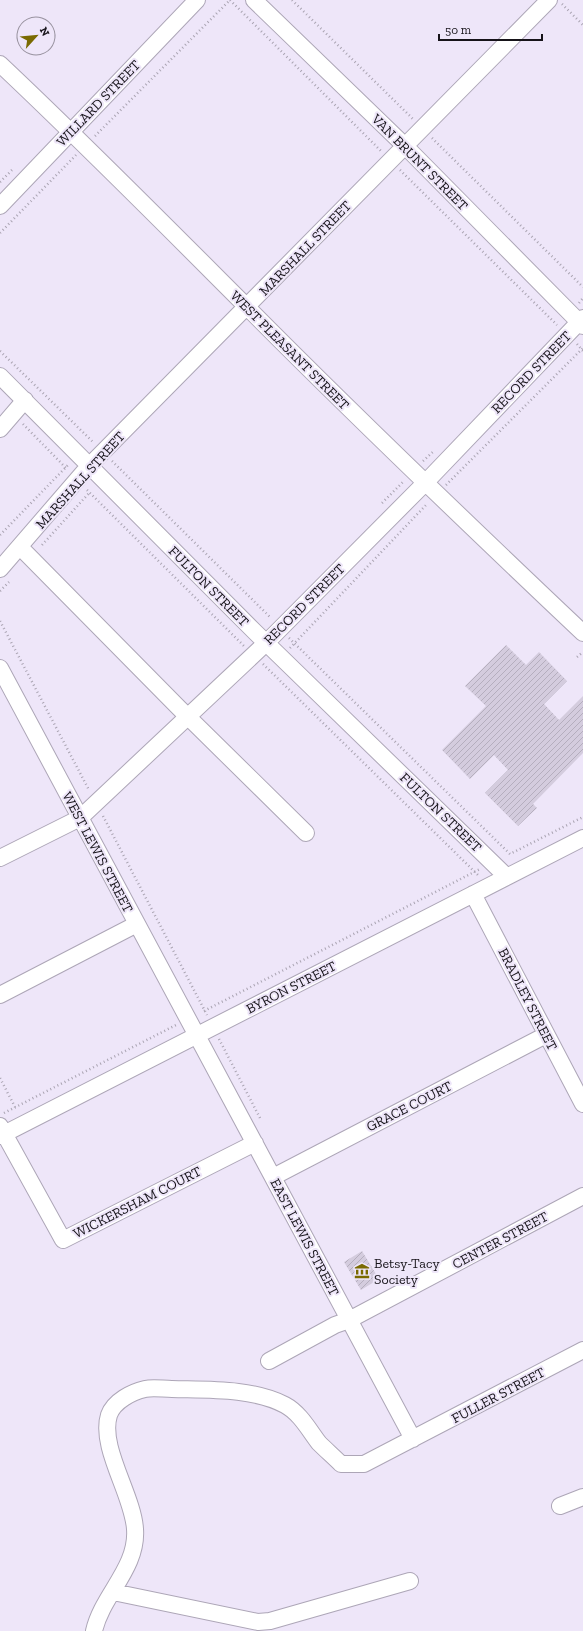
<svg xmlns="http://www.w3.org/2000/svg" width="583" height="1631" font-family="'Zilla Slab',serif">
	<defs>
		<pattern id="building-hatch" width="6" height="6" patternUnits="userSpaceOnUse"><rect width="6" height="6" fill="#d4ccde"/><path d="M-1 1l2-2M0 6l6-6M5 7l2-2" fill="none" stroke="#b5aebe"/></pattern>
	</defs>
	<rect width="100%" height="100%" fill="#eee6f9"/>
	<path fill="url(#building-hatch)" d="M506 645 526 665 539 652 567 681 544 704 559 720 583 696V753L533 804 537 808 518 826 485 793 508 770 494 755 470 779 442 750 486 706 465 686Z
		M362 1251 379 1279 361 1290 344 1262Z"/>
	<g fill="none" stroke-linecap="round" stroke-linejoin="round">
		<g stroke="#ada6b7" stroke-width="18">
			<path id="minor" d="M254 0 405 146 583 326
				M0 64C85 144 166 226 248 308 358 419 470 526 583 633
				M0 206 197 0
				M0 376 255 632 507 877
				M0 429 25 400
				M20 547 179 708 306 833
				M0 569 89 466 549 0
				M0 668 413 1439
				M0 858 80 818 266 643 425 483 583 318
				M473 894 583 1104
				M0 995 137 924
				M0 1126 63 1240 255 1143
				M0 1136 583 838
				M273 1177 546 1035
				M269 1361 335 1325 349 1320 583 1196
				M560 1506 583 1497
				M113 1592 258 1622 270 1621 410 1581
				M94 1631C102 1595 138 1568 135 1529 133 1495 99 1447 109 1415 114 1401 132 1392 145 1389 153 1387 163 1389 172 1389 207 1390 253 1388 285 1405 300 1413 309 1430 319 1443 326 1450 334 1457 341 1464H364L583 1350"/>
		</g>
		<path stroke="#aaa4b2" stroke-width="2.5" stroke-dasharray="1 3" stroke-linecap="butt" d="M230 0 381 151
			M292 0 413 119
			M562 4 583 25
			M95 136 230 0
			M432 138 583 287
			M400 170 557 325
			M0 182 12 170
			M0 233 76 155
			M579 303 583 298
			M577 344 583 351
			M0 351 93 442
			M23 424 67 469
			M112 461 271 618
			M423 461 434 451
			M446 485 583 348
			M87 490 244 646
			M382 503 404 481
			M0 535 69 464
			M42 545 90 492
			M0 591 9 582
			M0 621 89 790
			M289 638 510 854 583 817
			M290 648 427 504
			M577 657 583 652
			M263 664 479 876
			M103 816 207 1015
			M204 1011 480 869
			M219 1039 260 1118
			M0 1078 15 1107
			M4 1113 176 1025"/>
		<use href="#minor" stroke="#fff" stroke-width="16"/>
	</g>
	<defs>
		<g id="museum-bare" transform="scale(1.2)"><path d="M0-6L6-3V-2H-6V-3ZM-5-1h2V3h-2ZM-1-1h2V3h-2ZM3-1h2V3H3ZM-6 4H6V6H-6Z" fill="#7a6a01" stroke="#eee6f9" stroke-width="2.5" paint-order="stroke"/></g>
	</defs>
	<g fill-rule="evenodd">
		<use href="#museum-bare" x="362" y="1271"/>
	</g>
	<g text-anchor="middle" stroke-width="4" stroke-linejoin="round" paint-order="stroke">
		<g font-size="14" fill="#161319" stroke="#eee6f9">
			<text transform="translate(98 103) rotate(-46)" y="5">WILLARD STREET</text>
			<text transform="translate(420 162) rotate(45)" y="5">VAN BRUNT STREET</text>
			<text transform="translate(305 248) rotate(-46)" y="5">MARSHALL STREET</text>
			<text transform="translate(290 350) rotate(45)" y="5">WEST PLEASANT STREET</text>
			<text transform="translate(531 372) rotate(-46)" y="5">RECORD STREET</text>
			<text transform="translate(80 480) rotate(-48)" y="5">MARSHALL STREET</text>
			<text transform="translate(209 586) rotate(45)" y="5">FULTON STREET</text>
			<text transform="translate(304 604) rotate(-45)" y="5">RECORD STREET</text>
			<text transform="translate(441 812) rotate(44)" y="5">FULTON STREET</text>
			<text transform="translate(98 852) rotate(62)" y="5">WEST LEWIS STREET</text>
			<text transform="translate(291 987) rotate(-27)" y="5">BYRON STREET</text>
			<text transform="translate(528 999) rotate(63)" y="5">BRADLEY STREET</text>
			<text transform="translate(409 1106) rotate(-27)" y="5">GRACE COURT</text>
			<text transform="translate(137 1202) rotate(-27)" y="5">WICKERSHAM COURT</text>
			<text transform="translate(305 1237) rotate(62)" y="5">EAST LEWIS STREET</text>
			<text transform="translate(500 1240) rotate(-28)" y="5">CENTER STREET</text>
			<text transform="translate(498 1395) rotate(-28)" y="5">FULLER STREET</text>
		</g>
		<g font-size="14" fill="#161319" stroke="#eee6f9" text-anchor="start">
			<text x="374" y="1268">Betsy-Tacy<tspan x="374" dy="16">Society</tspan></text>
		</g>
	</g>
	<g transform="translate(36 36) rotate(63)"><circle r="19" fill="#eee6f9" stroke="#98929f"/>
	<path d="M0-3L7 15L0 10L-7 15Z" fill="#7a6a01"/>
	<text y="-6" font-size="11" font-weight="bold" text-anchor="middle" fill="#161319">N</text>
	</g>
	<path d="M439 34v6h103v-6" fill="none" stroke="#161319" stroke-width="2"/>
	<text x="445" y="34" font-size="12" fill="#161319" stroke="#eee6f9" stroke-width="3" paint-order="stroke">50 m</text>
</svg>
